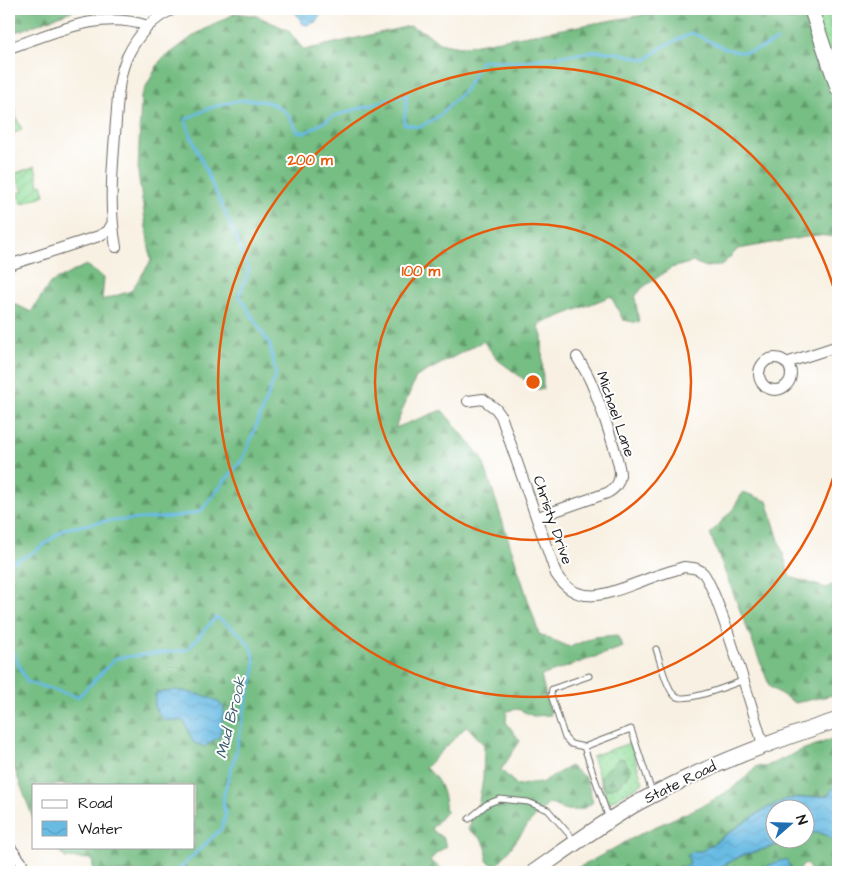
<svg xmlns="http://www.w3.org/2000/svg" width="847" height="881" font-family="'Architects Daughter',sans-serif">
	<defs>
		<pattern id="grass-dots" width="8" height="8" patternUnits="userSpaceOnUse" patternTransform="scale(1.25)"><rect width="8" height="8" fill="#93df9c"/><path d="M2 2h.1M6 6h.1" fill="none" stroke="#7ebf86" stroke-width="1.8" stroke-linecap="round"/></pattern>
		<pattern id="forest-firs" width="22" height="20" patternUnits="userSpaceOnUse" patternTransform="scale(1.25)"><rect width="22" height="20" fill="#76be84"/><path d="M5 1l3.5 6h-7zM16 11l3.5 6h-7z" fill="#609a6b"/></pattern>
		<pattern id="wetland-marsh" width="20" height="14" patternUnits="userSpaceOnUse" patternTransform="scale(1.25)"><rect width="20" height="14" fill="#93df9c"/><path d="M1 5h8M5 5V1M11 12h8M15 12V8" fill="none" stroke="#7ebf86"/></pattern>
		<pattern id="garden-furrows" width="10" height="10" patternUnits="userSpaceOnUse" patternTransform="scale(1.25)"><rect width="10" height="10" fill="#93df9c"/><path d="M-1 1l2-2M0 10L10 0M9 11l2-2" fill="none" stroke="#7ebf86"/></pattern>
		<pattern id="water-waves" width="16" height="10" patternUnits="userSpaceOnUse" patternTransform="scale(1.25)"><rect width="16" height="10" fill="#69bbe4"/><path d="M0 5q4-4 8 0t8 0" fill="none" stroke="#5aa0c3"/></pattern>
	</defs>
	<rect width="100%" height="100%" fill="#fff"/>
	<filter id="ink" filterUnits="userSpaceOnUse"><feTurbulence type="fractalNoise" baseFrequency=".02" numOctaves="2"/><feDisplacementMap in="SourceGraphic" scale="10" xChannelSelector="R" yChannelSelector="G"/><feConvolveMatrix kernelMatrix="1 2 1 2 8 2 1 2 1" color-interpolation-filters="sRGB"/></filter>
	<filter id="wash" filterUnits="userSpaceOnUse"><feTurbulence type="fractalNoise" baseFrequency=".0096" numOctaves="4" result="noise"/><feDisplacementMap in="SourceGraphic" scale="20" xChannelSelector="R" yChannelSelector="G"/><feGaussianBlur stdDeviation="1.12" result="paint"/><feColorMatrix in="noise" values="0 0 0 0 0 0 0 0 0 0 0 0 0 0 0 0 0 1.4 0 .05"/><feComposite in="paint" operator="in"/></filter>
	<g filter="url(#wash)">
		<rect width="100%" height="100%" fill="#f8f1e3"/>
		<path fill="url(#grass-dots)" stroke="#587e5c" d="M810 9H838V89Z
			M630 743 643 783 608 803 592 756Z"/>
		<path fill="url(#forest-firs)" stroke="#496d50" d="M9 9H77L22 30 9 33Z
			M676 9H811L838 86V237L817 235 738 249 722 265 707 267 693 262 671 268 642 288 635 297 639 323 623 320 611 296 538 325 542 336 543 389H537L498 360 483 341 416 377 395 428 442 410 482 458 539 634 570 647 594 637 617 635 623 647 541 676 551 715 533 716 518 709 507 711 506 722 520 741 501 770 518 786 530 783H541L570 766 587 779 593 802C580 814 564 812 550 803 526 822 516 844 496 866L487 861C488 844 483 838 468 830L479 801 483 779 484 745 467 726 425 768C441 779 444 793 446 812L431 829 444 839 446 847 436 853 430 861 447 872H94L92 859 65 858 56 847H194V785H34V821L9 754V301L31 312 50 283 86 265 104 278 102 300 131 291 151 261 138 172 141 96 160 61 196 34 236 13 257 16 288 30 304 50 410 26 428 34 439 43 460 47Z
			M743 492 767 501 790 577 826 588 838 582V694L795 703 770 687 710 534 733 509Z
			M838 737V783L827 796 787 799 763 810 719 839 688 865 669 872H569C596 860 620 844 646 831 686 812 727 800 757 766L765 767 802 750Z
			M623 758 630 769C628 778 615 791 605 789L600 778C604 771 613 766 618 759Z
			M814 832 830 836 838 845V872H812L806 863 798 871 789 872 790 867 759 870 756 872H711L741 856 797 839 804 838 805 835Z"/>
		<path fill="url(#wetland-marsh)" stroke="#587e5c" d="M825 9H838V34L833 35Z"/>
		<path fill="url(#garden-furrows)" stroke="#587e5c" d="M13 100 16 112 14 113 22 130 9 135V102Z
			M35 166 39 185 42 184 45 195 22 204 18 193 23 191 14 174Z"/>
		<path fill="url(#water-waves)" stroke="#426c80" d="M293 9H339L321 14 316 22 307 25 303 24Z
			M177 690C193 694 214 694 224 708L220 736 204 747 193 742 184 721 163 720 154 707 156 693Z
			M838 783V845C829 834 819 830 805 835L804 808H774V838L797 839 741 856 711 872H669L688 865 690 862 687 856 693 851H702L763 810 787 799 827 796Z
			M786 860 790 867 789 872H756L778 861Z"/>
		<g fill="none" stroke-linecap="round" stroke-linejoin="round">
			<path stroke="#69bbe4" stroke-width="3" d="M9 564 36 551 64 529 106 521 173 517 200 512 244 457 276 375 270 345 239 295 249 270C230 219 204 171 185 120 211 105 259 88 285 112 291 117 294 125 298 132H307L334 116 407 94 404 124 420 127 439 116 465 90 482 60 517 62 597 51 619 53 646 60 662 47 692 33C728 49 739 63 777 40
				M9 644 27 682 78 697 116 658 187 650 216 617C236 629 260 645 254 673 252 686 246 698 244 711 240 730 238 748 232 767 227 782 219 801 226 815L221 829 176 872"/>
		</g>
	</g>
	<g filter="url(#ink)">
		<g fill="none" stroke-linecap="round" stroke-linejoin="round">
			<g stroke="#696762" stroke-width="7">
				<path id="lane" d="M656 649C660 660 666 688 675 696 685 704 730 685 742 681
					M584 747 571 744 565 738 551 695 552 689 589 676
					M469 819 487 804 500 799 528 802 548 810 574 840
					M609 819 584 747 631 729 652 792"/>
			</g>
			<g stroke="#696762" stroke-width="12">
				<path id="street" d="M9 48C55 33 99 9 148 26
					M116 247C108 204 113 164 116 121 118 100 118 77 127 57 137 36 152 18 174 9
					M9 265 99 236 108 231 112 224
					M759 374a16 16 0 1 1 32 0a16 16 0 1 1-32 0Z
					M786 363 838 346
					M468 401 483 399 496 409 501 416 556 574C578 609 609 593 640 582 654 576 669 572 684 567 691 568 697 567 702 572 716 583 755 719 763 744
					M538 517 607 493C615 489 619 484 620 475 621 463 596 392 589 378 586 371 581 364 577 357
					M9 846 22 863 24 872"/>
			</g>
			<g stroke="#696762" stroke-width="16">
				<path id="secondary" d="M811 9 838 89"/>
			</g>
			<g stroke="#696762" stroke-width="17">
				<path id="primary" d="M534 872C568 848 602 823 639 802 702 768 769 742 838 720"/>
			</g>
			<use href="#lane" stroke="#fff" stroke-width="5"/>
			<use href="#street" stroke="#fff" stroke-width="10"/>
			<use href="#secondary" stroke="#fff" stroke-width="14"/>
			<use href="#primary" stroke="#fff" stroke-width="15"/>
		</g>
	</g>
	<g fill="none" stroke="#e8590c" stroke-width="2.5">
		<circle cx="533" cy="382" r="158"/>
		<path d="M838 461A315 315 0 1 1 838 303"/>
	</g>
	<g text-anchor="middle" stroke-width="4" stroke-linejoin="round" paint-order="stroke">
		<g font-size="15" fill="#1c1c1c" stroke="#fff">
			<text transform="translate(616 414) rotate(71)" y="5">Michael Lane</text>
			<text transform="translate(553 520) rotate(71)" y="5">Christy Drive</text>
			<text transform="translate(680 782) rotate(-26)" y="5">State Road</text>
		</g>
		<g font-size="16" font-style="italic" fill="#3b5c6c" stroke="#fff">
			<text transform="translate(230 717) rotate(-76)" y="6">Mud Brook</text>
		</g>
	</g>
	<circle cx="533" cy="382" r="8" fill="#e8590c" stroke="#fff" stroke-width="2.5"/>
	<g font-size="15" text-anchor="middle" font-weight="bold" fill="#e8590c" stroke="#fff" stroke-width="4" stroke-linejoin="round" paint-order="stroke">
		<text x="310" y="165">200 m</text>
		<text x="421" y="276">100 m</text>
	</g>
	<rect width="847" height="881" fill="none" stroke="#fff" stroke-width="30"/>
	<rect x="32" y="784" width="162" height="65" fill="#ffffff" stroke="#a4a4a4"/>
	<rect x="42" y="800" width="25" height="8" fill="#ffffff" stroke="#a4a4a4"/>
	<text x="78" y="808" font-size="15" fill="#1c1c1c">Road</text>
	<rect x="42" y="821" width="25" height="15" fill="url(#water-waves)" stroke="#a4a4a4"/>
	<text x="78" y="834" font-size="15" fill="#1c1c1c">Water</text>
	<g transform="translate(790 824) rotate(70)"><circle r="24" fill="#ffffff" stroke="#a4a4a4"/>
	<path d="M0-4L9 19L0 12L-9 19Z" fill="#1f6fb2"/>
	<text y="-8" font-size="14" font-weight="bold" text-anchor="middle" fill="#1c1c1c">N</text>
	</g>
</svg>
